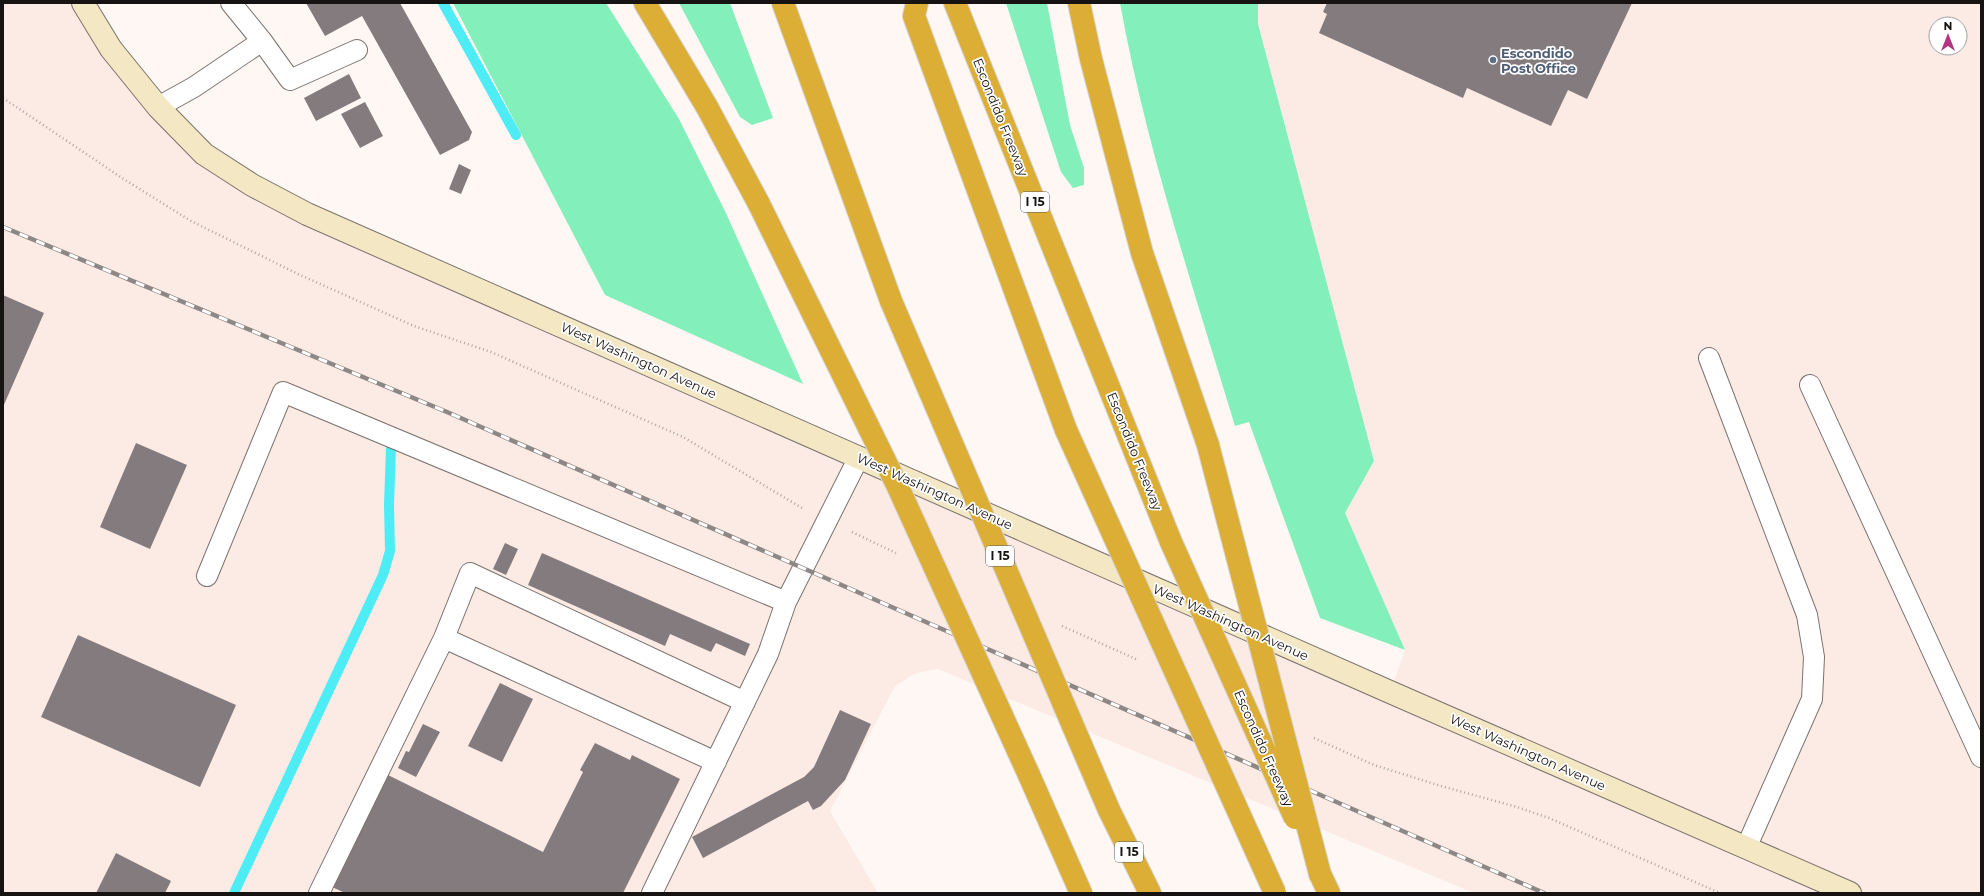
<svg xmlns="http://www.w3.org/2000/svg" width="1984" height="896" font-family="Montserrat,sans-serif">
	<rect width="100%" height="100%" fill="#fef7f3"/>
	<path fill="#fcebe4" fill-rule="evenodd" d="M3 3H83L157 107 252 185 1390 692 1405 650 1345 513 1374 461 1258 24V3H1981V893H1474L938 669 916 673 895 686 830 811 878 893H3ZM1936 24H1960V48H1936Z"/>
	<path fill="#83efba" d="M453 3H606L679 119 725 211 803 384 605 295Z
		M679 3H730L773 118 752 125 740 117Z
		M1006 3H1047L1070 125 1084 168V185L1073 188 1061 172Z
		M1120 3H1258V24L1374 461 1345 513 1405 650 1320 618 1249 422 1235 426C1193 287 1146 147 1120 3Z"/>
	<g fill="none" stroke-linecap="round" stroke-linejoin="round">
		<path stroke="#4eecf5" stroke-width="10" d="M443 3 516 135
			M234 893 383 575 390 551 389 505 391 448"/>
	</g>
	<path fill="#847b7e" d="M306 3H400L472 132 469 140 440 155 362 16 325 36Z
		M1327 3H1632L1587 99 1568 90 1551 126 1467 88 1463 98 1319 33 1327 14 1323 12Z
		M349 74 361 98 316 121 304 98Z
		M365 102 383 136 360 148 341 114Z
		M459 164 471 170 461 194 449 189Z
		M3 295 44 313 3 407Z
		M136 443 187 465 150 549 100 527Z
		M505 543 518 549 506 575 493 569Z
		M542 553 750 644 745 656 716 643 711 652 670 634 665 646 528 585Z
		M78 635 236 705 200 787 41 717Z
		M500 683 533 699 502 762 468 746Z
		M840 710 871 724 845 780 821 806 813 810 808 801 703 858 692 837 804 777 814 767Z
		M423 724 440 732 416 777 398 768 406 751 409 752Z
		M595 743 630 760 632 755 680 779 623 893H345L332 887 388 775 543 852 583 772 580 770Z
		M116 853 171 881 165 893H96Z"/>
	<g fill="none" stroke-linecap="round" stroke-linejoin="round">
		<g stroke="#7a726e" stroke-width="22">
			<path id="lane" d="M231 3 262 41 290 80 357 50
				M158 107 194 87 262 41
				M1709 358 1807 615 1814 657 1812 699 1746 848
				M1810 385 1981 757
				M207 576 283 392 786 602 859 457
				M444 638 470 573 745 702
				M319 893 444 638 716 762
				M652 893 768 654 786 602"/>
		</g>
		<g stroke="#7a726e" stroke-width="24">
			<path id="secondary" d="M83 3 111 49 158 107 204 154 252 185 307 214 1390 692 1850 893"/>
		</g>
		<g stroke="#d5d5d4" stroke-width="24">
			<path id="highway" d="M645 3 707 107 759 204
				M783 3 891 301
				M917 3 914 16 1066 430
				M955 3 1171 542
				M1079 3 1091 59 1142 253 1208 445
				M1029 775 1081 893
				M1109 810 1150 893
				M1320 874 1329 893"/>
		</g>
		<path stroke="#aba5a2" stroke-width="2.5" stroke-dasharray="1 3" stroke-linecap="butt" d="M3 98 122 178 191 221 298 274 414 326 491 352 683 437 802 508
			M852 532 896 553
			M1062 626 1138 660
			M1314 738 1374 765 1441 786 1517 807 1549 818 1720 893"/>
		<use href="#lane" stroke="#fff" stroke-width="20"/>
		<use href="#secondary" stroke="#f4e7c3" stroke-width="22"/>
		<use href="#highway" stroke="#dcae36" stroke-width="22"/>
		<g stroke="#8d8885" stroke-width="4.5">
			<path id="rail" d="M3 227 447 412 1544 893"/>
		</g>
		<use href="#rail" stroke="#fff" stroke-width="3" stroke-dasharray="9" stroke-linecap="butt"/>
		<g stroke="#d5d5d4" stroke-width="24" stroke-linecap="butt">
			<path id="highway-bridge" d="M759 204 898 487 1029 775
				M891 301 1109 810
				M1066 430 1275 893
				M1208 445 1320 874
				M1171 542 1295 818"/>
		</g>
		<use href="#highway-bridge" stroke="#dcae36" stroke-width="22"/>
	</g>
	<circle fill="#5c6f8a" stroke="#fff" stroke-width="1.5" cx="1493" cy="60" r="4"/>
	<g text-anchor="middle" stroke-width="3.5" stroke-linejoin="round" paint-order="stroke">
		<g fill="#fff" stroke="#5c5a59" stroke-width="1">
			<rect x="1021" y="192" width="28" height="20" rx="3"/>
			<rect x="986" y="546" width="28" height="20" rx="3"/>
			<rect x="1115" y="842" width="28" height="20" rx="3"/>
		</g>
		<g font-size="12" font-weight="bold" fill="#161312">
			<text x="1035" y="206">I 15</text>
			<text x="1000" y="560">I 15</text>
			<text x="1129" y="856">I 15</text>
		</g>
		<g font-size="13" font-weight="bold" fill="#4e5e75" stroke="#fff" text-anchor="start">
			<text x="1501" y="58">Escondido<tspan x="1501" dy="15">Post Office</tspan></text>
		</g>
		<g font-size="13" fill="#161312" stroke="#fff">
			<text transform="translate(1001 117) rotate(68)" y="5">Escondido Freeway</text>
			<text transform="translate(639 360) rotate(24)" y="5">West Washington Avenue</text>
			<text transform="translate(1135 451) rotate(68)" y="5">Escondido Freeway</text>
			<text transform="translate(935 491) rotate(24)" y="5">West Washington Avenue</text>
			<text transform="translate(1231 622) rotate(24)" y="5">West Washington Avenue</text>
			<text transform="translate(1264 748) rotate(66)" y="5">Escondido Freeway</text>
			<text transform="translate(1528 752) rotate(24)" y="5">West Washington Avenue</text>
		</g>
	</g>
	<rect width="1984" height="896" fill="none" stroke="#161312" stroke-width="8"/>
	<g transform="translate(1948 36)"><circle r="19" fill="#ffffff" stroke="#a2a1a0"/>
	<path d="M0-3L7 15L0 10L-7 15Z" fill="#b33482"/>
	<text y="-6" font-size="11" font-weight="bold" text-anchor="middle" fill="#161312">N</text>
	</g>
</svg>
